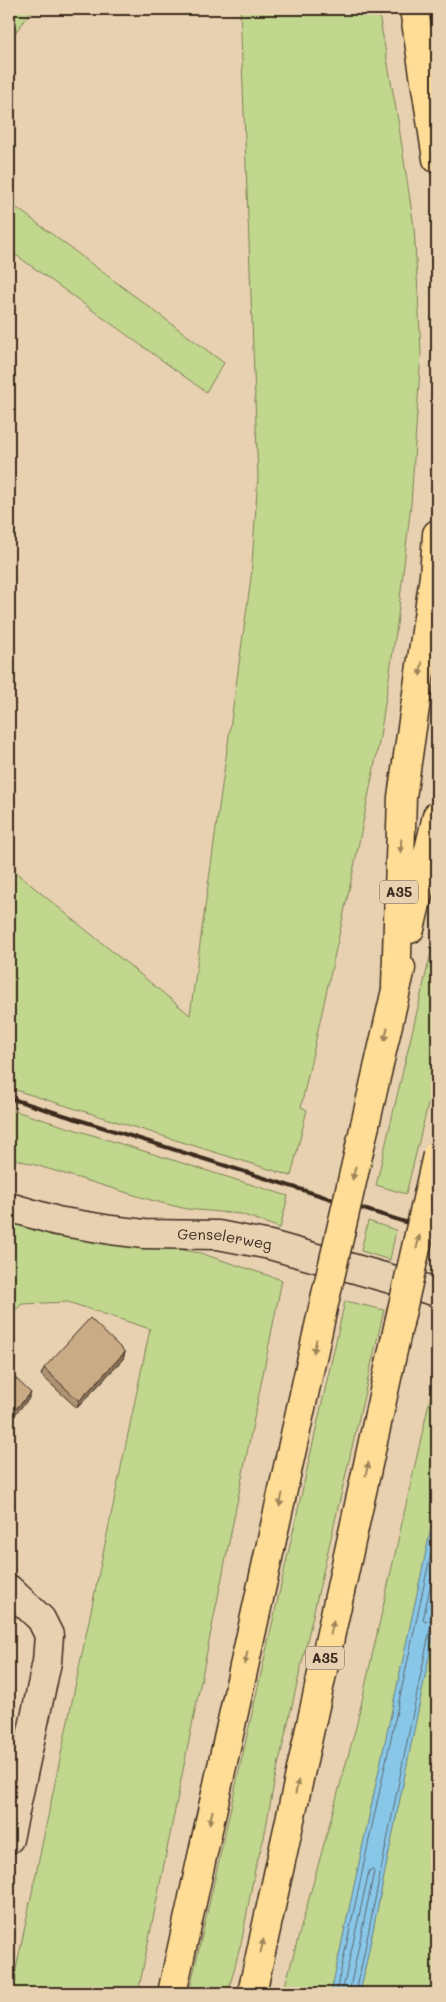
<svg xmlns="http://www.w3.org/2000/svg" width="446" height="2002" font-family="Mali,sans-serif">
	<rect width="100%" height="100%" fill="#e8d1b1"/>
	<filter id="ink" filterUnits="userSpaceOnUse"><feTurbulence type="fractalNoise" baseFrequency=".02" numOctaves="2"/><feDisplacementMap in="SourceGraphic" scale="10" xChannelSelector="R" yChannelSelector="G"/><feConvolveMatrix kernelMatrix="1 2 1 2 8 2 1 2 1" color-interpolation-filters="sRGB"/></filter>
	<g filter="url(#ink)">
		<path fill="#c0d78d" stroke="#7e8056" d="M9 9H33L9 41Z
			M240 9H378L398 120 414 227 418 293 421 353 411 504 397 625 379 743 353 872 301 1107 307 1110 291 1176 9 1088V867L190 1015 251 578 258 477Z
			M422 9H437V108Z
			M9 202 224 363 206 392 9 250Z
			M437 927V1068L406 1194 376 1185Z
			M9 1109 288 1196 280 1228 241 1214 187 1209 154 1201 9 1157Z
			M9 1219 43 1230 94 1242 167 1247 200 1253 282 1280 138 1993H11L150 1329 68 1302 22 1304 9 1316Z
			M368 1221 396 1230 390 1260 361 1251Z
			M345 1301 384 1310 274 1783 264 1838 255 1869 242 1939 228 1993H189Z
			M437 1367V1501L331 1993H283L356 1727Z
			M437 1618V1993H360Z"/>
		<path fill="#89c7e9" stroke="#6a8898" d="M437 1501V1618L360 1993H331Z"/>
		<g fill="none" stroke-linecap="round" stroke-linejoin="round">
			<path stroke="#5a696f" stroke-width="1" d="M437 1554 423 1620 426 1622 437 1618
				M336 1993 437 1525
				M342 1993 369 1871 372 1869 374 1872 349 1993
				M356 1993 430 1629 432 1626 437 1625"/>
			<g stroke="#3b2a1e" stroke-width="31">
				<g id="minor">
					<path id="s1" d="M9 1207 57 1221 111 1230 144 1234 218 1235 270 1245 437 1292"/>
					<path d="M9 1589 41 1619 49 1635 47 1662 9 1839"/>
				</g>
			</g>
			<g stroke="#3b2a1e" stroke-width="31">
				<path id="highway" d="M414 9 437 159
					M410 929 437 816
					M396 986 402 797 434 576 437 534
					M365 1125 401 968
					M172 1993 325 1299
					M252 1993 399 1323"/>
			</g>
			<use href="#minor" stroke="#e8d1b1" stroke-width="28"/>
			<use href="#highway" stroke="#ffdd96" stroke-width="28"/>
			<path stroke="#3b2a1e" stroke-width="4" d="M9 1098 437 1232"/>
			<g stroke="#3b2a1e" stroke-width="31" stroke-linecap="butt">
				<path id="highway-bridge" d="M325 1299 365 1125
					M399 1323 437 1155"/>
			</g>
			<use href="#highway-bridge" stroke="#ffdd96" stroke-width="28"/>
		</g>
		<path fill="#ad9372" stroke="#3b2a1e" d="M125 1352 123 1359 77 1408 41 1375 44 1368Z"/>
		<path fill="#8d785d" stroke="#3b2a1e" d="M125 1352 123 1359 77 1408 79 1401Z
			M31 1393 28 1400 9 1421V1416Z"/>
		<path fill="#c9ab85" stroke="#3b2a1e" d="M90 1318 125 1352 79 1401 44 1368Z
			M9 1372 31 1393 9 1416Z"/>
		<defs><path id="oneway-solid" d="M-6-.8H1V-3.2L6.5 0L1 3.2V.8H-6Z" transform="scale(1.25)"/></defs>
		<g fill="#9d845a">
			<use href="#oneway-solid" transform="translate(421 669) rotate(98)"/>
			<use href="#oneway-solid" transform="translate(401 846) rotate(92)"/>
			<use href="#oneway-solid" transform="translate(386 1034) rotate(103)"/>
			<use href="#oneway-solid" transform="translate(354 1173) rotate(103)"/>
			<use href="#oneway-solid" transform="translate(418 1242) rotate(-77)"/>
			<use href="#oneway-solid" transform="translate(315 1346) rotate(102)"/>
			<use href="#oneway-solid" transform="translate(367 1469) rotate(-78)"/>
			<use href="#oneway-solid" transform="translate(281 1500) rotate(103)"/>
			<use href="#oneway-solid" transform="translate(332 1628) rotate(-78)"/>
			<use href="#oneway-solid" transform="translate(246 1658) rotate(103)"/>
			<use href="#oneway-solid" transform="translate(297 1787) rotate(-78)"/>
			<use href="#oneway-solid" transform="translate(211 1817) rotate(103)"/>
			<use href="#oneway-solid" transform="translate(262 1946) rotate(-78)"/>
		</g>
	</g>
	<g text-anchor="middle" stroke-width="4.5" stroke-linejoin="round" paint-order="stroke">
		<g fill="#e8d1b1" stroke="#6f5c4a" stroke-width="1">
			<rect x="380" y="880.5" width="38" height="23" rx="4"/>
			<rect x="306" y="1646.5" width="38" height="23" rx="4"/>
		</g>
		<g font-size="14" font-weight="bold" fill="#3b2a1e">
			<text x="399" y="897">A35</text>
			<text x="325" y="1663">A35</text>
		</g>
		<g font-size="15" fill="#3b2a1e" stroke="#e8d1b1">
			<text dy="5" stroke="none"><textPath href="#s1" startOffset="219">Genselerweg</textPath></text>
		</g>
	</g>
	<rect width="446" height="2002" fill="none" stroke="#e8d1b1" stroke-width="30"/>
	<rect x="15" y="15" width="416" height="1972" fill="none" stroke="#3b2a1e" stroke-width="2" filter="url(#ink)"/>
</svg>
